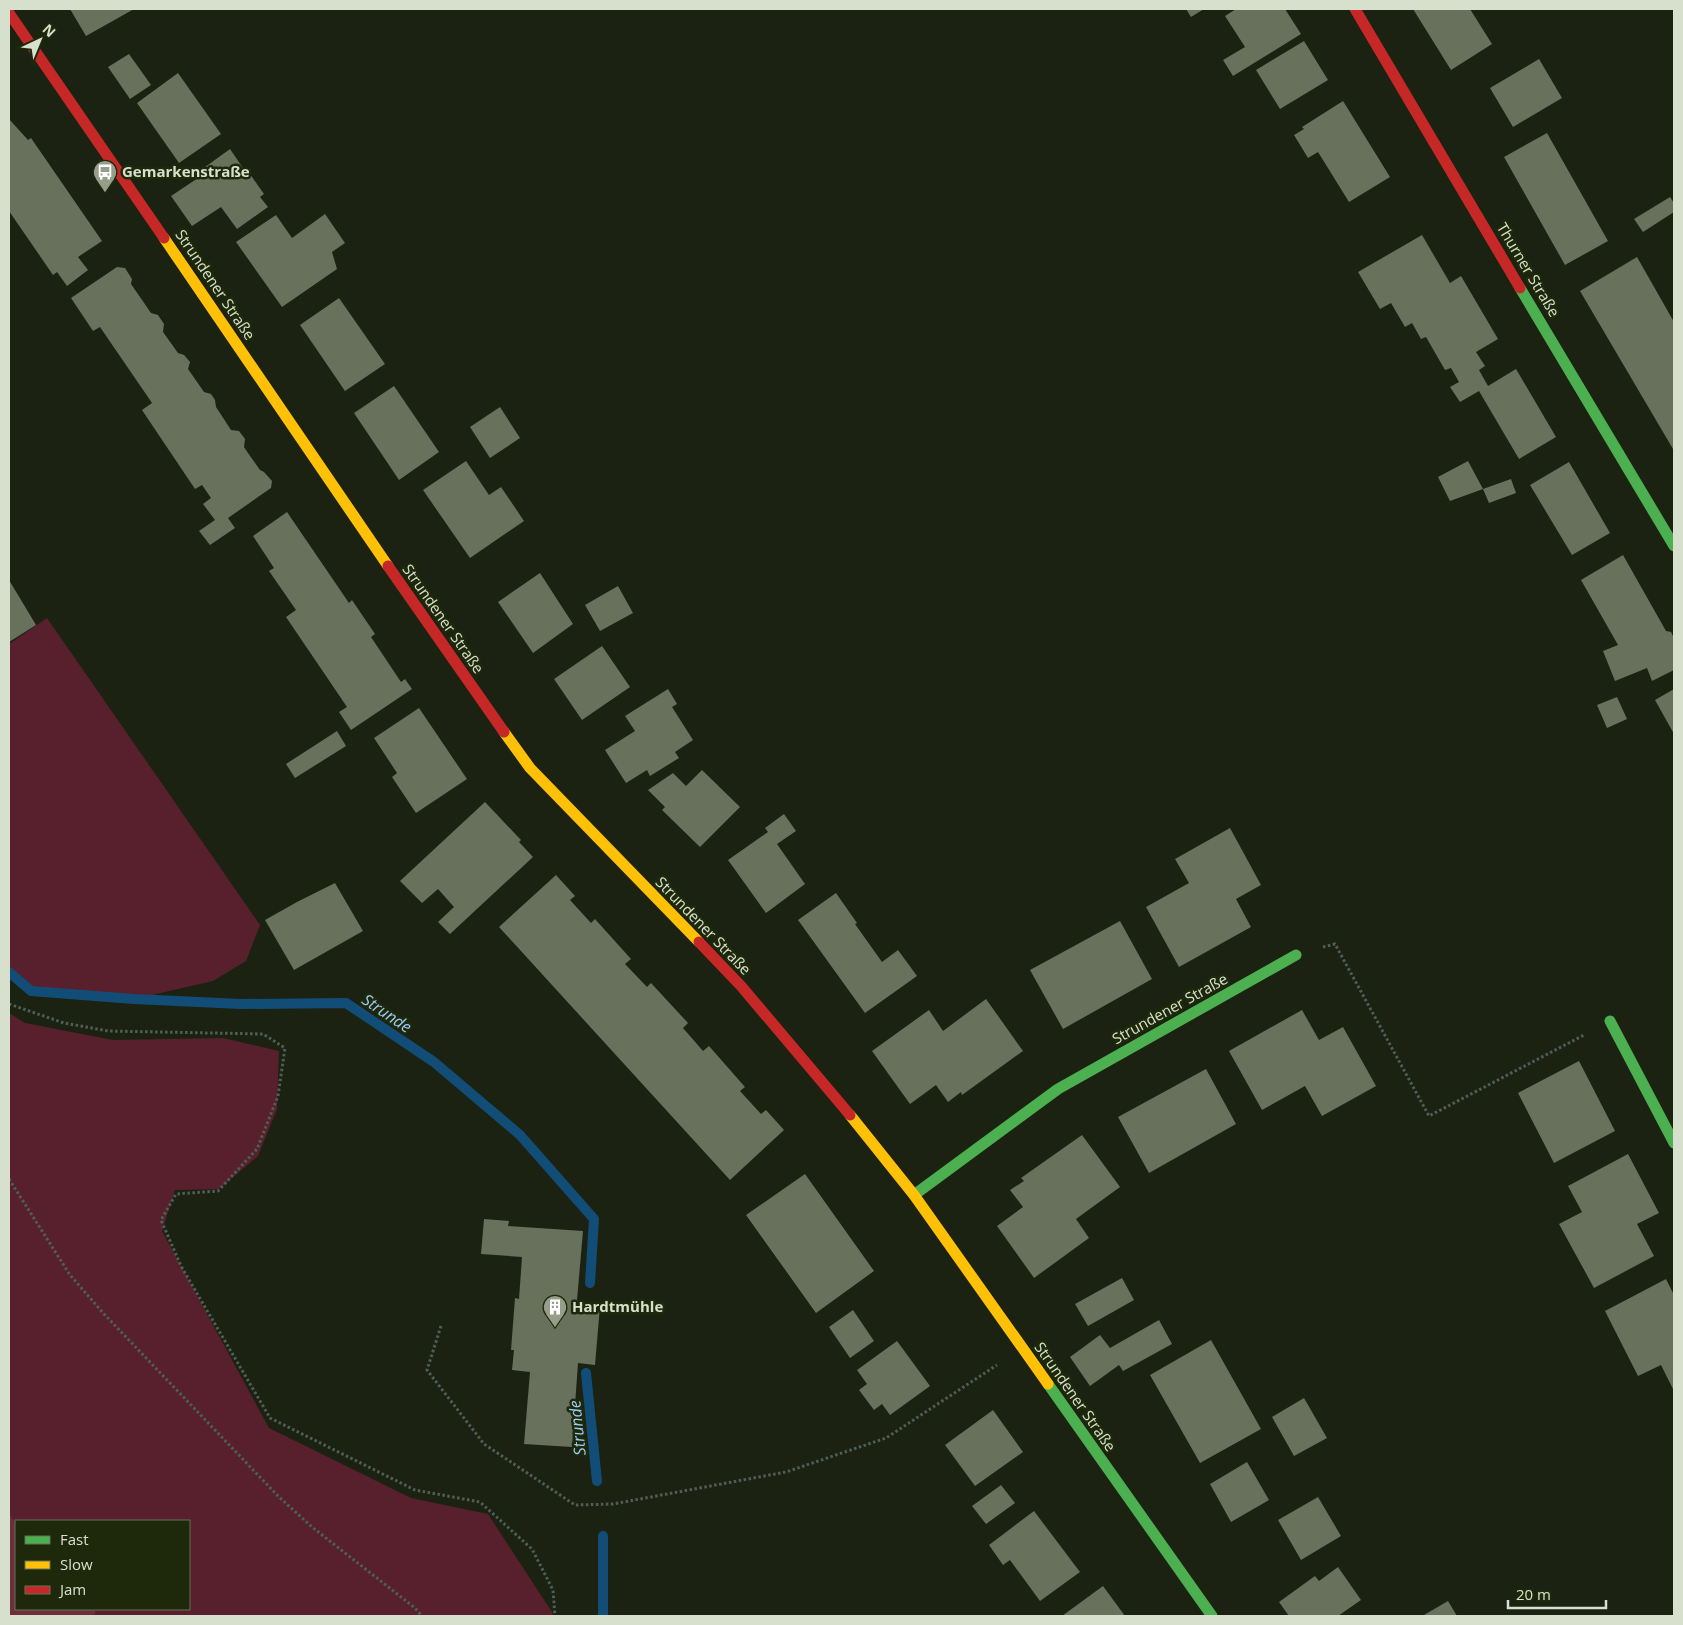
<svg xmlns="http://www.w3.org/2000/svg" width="1683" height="1625" font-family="'Open Sans',sans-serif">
	<rect width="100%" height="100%" fill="#1c2211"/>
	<path fill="#57202c" d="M47 618 260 925 246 961 213 981 134 999 31 991 9 972V644Z
		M9 1013 25 1023 113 1040 223 1038 279 1051 277 1109 258 1156 219 1189 175 1190 162 1231 269 1428 411 1498 488 1514 552 1612 553 1616H94L96 1612 93 1609H189V1521H16V1523L9 1514Z"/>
	<path fill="#6d2f3c" d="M9 1514 16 1523V1609H93L96 1612 94 1616H9Z"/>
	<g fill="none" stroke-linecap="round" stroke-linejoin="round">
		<path stroke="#124d78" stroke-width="10" d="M9 972 31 991 134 999 241 1004 346 1003 434 1062 520 1135 594 1219 590 1283
			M586 1373 597 1481
			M603 1536V1616"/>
	</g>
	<path fill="#68715c" d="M70 9H134L86 36Z
		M1186 9H1204L1191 17Z
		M1236 9H1285L1301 34 1233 76 1223 60 1245 47 1225 16Z
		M1413 9H1470L1492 44 1451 70Z
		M1304 41 1328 80 1280 109 1256 70Z
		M129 54 151 85 130 99 108 67Z
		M1539 59 1562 98 1513 127 1490 88Z
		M178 73 221 134 179 163 137 103Z
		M1343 101 1390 177 1349 202 1318 152 1308 158 1294 135 1304 129 1302 127Z
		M9 119 28 140 31 138 102 241 78 257 88 270 67 286 57 272 53 275 9 211Z
		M1547 133 1608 241 1565 265 1504 157Z
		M230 149 243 168 245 167 264 194 260 197 268 207 237 229 221 207 192 226 171 196 204 174 201 170Z
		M1670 197 1674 203V212L1643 232 1634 219Z
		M325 214 345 243 332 252 337 269 282 307 236 242 276 215 292 238Z
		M1422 235 1450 283 1461 276 1498 339 1476 352 1485 366 1479 370 1488 386 1516 369 1556 437 1519 459 1479 391 1460 402 1450 387 1459 382 1451 368 1445 370 1426 337 1421 339 1412 323 1405 327 1391 303 1380 309 1358 272Z
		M1637 257 1674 322V448L1673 449 1580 291Z
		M117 267 125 268 132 279 131 284 151 313 158 315 164 324 163 332 178 353 184 355 190 362 188 369 204 392 211 394 215 400 216 407 231 430 239 431 245 439 244 447 248 453 260 470 264 472 272 481 271 488 228 518 235 528 210 545 199 531 215 520 203 504 211 498 202 485 195 489 142 410 152 403 100 327 93 331 71 298Z
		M339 298 385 364 345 391 300 325Z
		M394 386 439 452 399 480 354 413Z
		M500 407 520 438 490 458 470 427Z
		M466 461 489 495 501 487 524 521 470 558 423 490Z
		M1468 461 1483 489 1450 501 1438 477Z
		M1569 462 1610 533 1572 555 1530 485Z
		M1511 479 1516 493 1489 503 1483 489Z
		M287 512 349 603 352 600 375 634 371 637 401 682 405 679 412 689 351 730 339 712 347 707 286 617 296 610 269 571 274 568 253 536Z
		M1623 555 1666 631 1671 632 1674 638V670L1652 681 1647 668 1615 681 1603 651 1618 645 1581 580Z
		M540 573 573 624 533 653 498 602Z
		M9 580 36 625 9 642Z
		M618 586 633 613 600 631 585 605Z
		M602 646 630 687 582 720 554 679Z
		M668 689 677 704 672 707 693 740 675 752 679 758 650 776 647 770 626 783 605 750 635 731 625 716Z
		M1674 689V734L1655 700Z
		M1617 697 1627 719 1607 728 1597 705Z
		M419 708 467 779 416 813 392 777 397 773 374 738Z
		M337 731 346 746 295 778 286 764Z
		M702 770 740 807 700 847 662 810 665 807 648 790 673 773 686 786Z
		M485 802 521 840 519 842 533 857 450 934 438 922 454 907 438 889 422 903 400 881Z
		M784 814 796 831 777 844 805 884 766 913 728 860 768 832 765 828Z
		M1230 828 1261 885 1236 899 1251 927 1179 967 1146 907 1189 883 1175 859Z
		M556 875 575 896 570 900 591 923 595 919 631 959 625 964 647 987 651 983 688 1023 683 1028 703 1051 709 1046 745 1087 740 1091 761 1114 766 1110 784 1130 730 1180 499 927Z
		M335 883 363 931 294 970 265 920 297 902Z
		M836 893 857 923 855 924 882 962 898 950 917 976 865 1013 798 920Z
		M1120 921 1152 979 1063 1029 1030 970Z
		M986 999 1023 1051 962 1095 961 1092 948 1102 936 1085 910 1104 872 1051 929 1010 943 1031Z
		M1302 1010 1319 1040 1343 1027 1376 1086 1322 1116 1305 1086 1262 1110 1229 1051Z
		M1579 1061 1615 1131 1554 1163 1518 1093Z
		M1206 1069 1236 1124 1149 1173 1118 1117Z
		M1082 1135 1120 1187 1076 1219 1089 1238 1034 1278 997 1226 1023 1207 1010 1190 1024 1181 1021 1178Z
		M1628 1154 1659 1213 1637 1224 1654 1256 1594 1288 1559 1224 1582 1212 1568 1186Z
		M805 1174 874 1271 816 1313 746 1215Z
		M484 1219 509 1221 508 1226 583 1231 577 1300H584V1305L600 1306 595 1365 578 1363 572 1447 524 1444 530 1372 512 1370 514 1350H511L515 1298 519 1299 522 1257 481 1254Z
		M1122 1278 1134 1300 1088 1326 1075 1304Z
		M1666 1279 1674 1295V1391L1661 1365 1638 1376 1605 1311Z
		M853 1310 874 1341 850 1358 829 1327Z
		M1159 1320 1172 1344 1123 1371 1119 1365 1090 1386 1070 1357 1100 1335 1110 1348Z
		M1211 1340 1261 1429 1200 1463 1150 1375Z
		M897 1341 930 1386 890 1415 882 1404 874 1410 859 1390 867 1384 857 1370Z
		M1304 1398 1327 1438 1294 1456 1272 1417Z
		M993 1410 1023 1452 975 1486 945 1445Z
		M1247 1462 1269 1500 1231 1522 1210 1484Z
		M1001 1485 1015 1503 986 1524 972 1506Z
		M1318 1497 1341 1536 1301 1560 1278 1520Z
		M1034 1511 1080 1572 1040 1601 1010 1560 1003 1565 989 1545Z
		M1338 1567 1361 1600 1338 1616H1289L1279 1602 1315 1576 1319 1581Z
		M1103 1586 1125 1616H1062Z
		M1448 1601 1457 1616H1425L1424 1615Z"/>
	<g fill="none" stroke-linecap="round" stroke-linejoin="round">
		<path stroke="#4e5e58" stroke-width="3" stroke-dasharray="2.5 2.5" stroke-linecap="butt" d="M1323 947 1335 944 1429 1116 1584 1035
			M9 1004 64 1023 108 1031 263 1034 285 1048 278 1096 257 1149 218 1191 176 1194 161 1220 181 1266 270 1418 415 1490 480 1502 532 1549 553 1590 555 1616
			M9 1179 70 1275 104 1314 279 1497 312 1527 415 1608 422 1616
			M441 1326 427 1370 484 1444 575 1505 613 1504 786 1472 886 1438 997 1365"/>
		<path stroke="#4caf50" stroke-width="11" d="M1520 288 1674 546
			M1610 1021 1674 1143
			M914 1195 1058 1089 1296 955
			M1048 1384 1212 1616"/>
		<path stroke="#ffc107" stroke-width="11" d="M164 238 388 566
			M504 732 530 768 699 942
			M850 1115 914 1195 1048 1384"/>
		<path stroke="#c62828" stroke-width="11" d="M1355 9 1520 288
			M9 13 164 238
			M388 566 504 732
			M699 942 741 986 850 1115"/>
	</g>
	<defs>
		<g id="bus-pin" transform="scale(1.25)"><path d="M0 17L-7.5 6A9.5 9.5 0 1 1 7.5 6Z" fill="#969e8b" stroke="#1d290a"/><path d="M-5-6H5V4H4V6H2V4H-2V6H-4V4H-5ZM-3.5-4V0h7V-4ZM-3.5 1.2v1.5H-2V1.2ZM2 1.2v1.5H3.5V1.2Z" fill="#fff"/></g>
		<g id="building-pin" transform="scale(1.25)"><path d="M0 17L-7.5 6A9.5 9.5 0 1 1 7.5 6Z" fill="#969e8b" stroke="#1d290a"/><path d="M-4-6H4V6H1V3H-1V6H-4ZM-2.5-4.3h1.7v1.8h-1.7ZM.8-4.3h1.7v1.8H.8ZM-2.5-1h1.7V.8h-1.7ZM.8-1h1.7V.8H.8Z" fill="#fff"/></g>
	</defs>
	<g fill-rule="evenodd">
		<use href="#bus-pin" x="105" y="172"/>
		<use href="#building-pin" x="555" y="1307"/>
	</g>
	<g text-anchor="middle" stroke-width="5" stroke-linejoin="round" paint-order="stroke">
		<g font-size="15" font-weight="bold" fill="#d7e0cd" stroke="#1d290a" text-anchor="start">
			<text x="122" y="177">Gemarkenstraße</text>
			<text x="572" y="1312">Hardtmühle</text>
		</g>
		<g font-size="15" fill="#d7e0cd" stroke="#1d290a">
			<text transform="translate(1528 270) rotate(59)" y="5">Thurner Straße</text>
			<text transform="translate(215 285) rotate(56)" y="5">Strundener Straße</text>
			<text transform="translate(443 619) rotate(55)" y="5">Strundener Straße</text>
			<text transform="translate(703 926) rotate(46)" y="5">Strundener Straße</text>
			<text transform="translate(1170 1009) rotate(-29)" y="5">Strundener Straße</text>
			<text transform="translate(1075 1397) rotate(55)" y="5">Strundener Straße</text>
		</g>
		<g font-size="16" font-style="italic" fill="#9ccbf7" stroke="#1d290a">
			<text transform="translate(387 1013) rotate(34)" y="6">Strunde</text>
			<text transform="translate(577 1428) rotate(-96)" y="6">Strunde</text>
		</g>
	</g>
	<rect width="1683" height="1625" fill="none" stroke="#d7e0cd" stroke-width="20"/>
	<rect x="15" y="1520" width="175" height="90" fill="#1d290a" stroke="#677258"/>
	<rect x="25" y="1536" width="25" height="8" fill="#4caf50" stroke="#677258"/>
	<text x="60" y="1545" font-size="15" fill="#d7e0cd">Fast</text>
	<rect x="25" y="1561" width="25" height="8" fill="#ffc107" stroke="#677258"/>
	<text x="60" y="1570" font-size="15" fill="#d7e0cd">Slow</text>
	<rect x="25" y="1586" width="25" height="8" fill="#c62828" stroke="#677258"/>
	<text x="60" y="1595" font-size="15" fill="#d7e0cd">Jam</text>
	<g transform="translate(40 40) rotate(44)" stroke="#1d290a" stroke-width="4" paint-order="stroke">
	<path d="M0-4L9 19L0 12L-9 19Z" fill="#d7e0cd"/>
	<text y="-8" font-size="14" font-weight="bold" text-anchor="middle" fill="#d7e0cd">N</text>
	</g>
	<path d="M1508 1600v8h98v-8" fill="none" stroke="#d7e0cd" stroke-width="2.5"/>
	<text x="1516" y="1600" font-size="15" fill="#d7e0cd" stroke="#1d290a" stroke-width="4" paint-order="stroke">20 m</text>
</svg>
